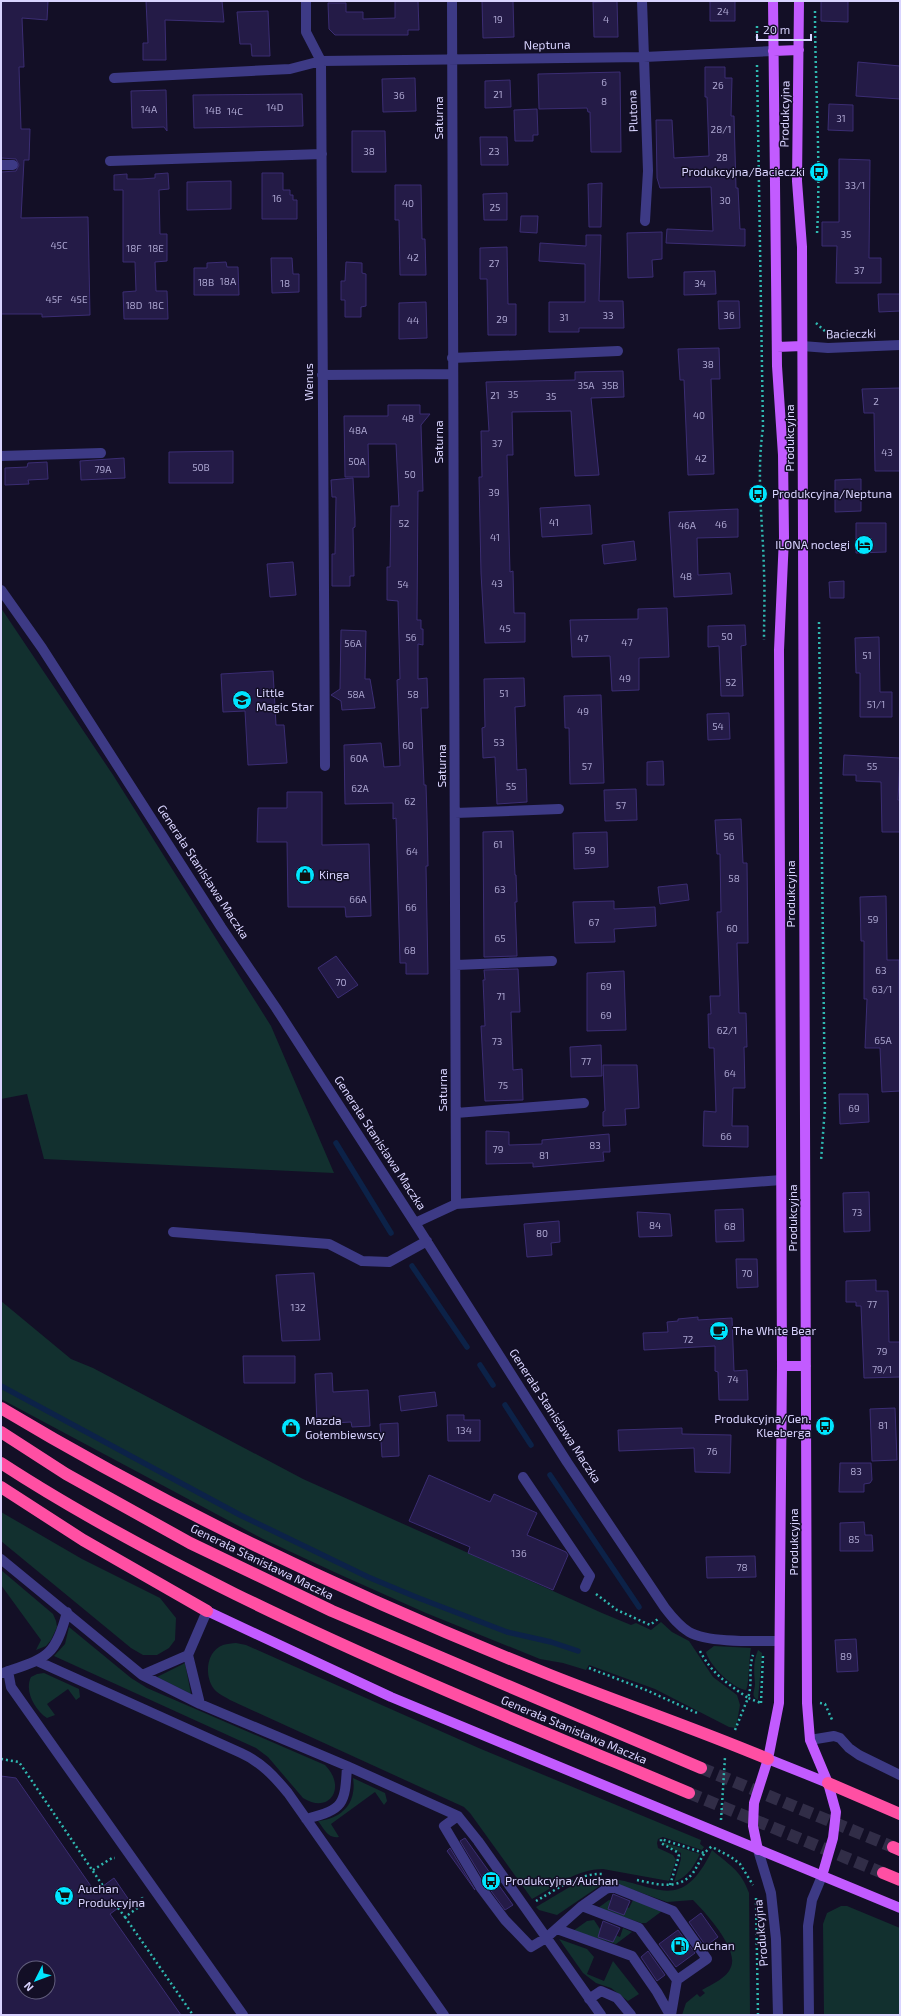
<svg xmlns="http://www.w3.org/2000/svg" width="901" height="2016" font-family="'Exo 2',sans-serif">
	<rect width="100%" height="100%" fill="#130f26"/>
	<path fill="#12302f" d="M1 608 113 775 271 1026 334 1173 44 1159 27 1094 1 1099Z
		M1 1301 71 1359 93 1368 303 1479 602 1613 631 1625 636 1623 651 1630 661 1622 672 1632 689 1641 713 1677 737 1695 740 1705 736 1728 729 1727 655 1689 589 1665 586 1670 563 1663 540 1659 426 1613 343 1576 263 1539 1 1399Z
		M1 1512 82 1559 160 1598 176 1618 175 1640 169 1648 157 1655H143L131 1648 1 1541Z
		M1 1570 53 1614 56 1621 57 1627 51 1640 46 1646 36 1650 41 1640 1 1585Z
		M69 1627 131 1678 147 1688 325 1765C347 1787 330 1815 303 1798L268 1757 256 1748 54 1656 65 1644Z
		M236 1643 246 1645 481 1749 701 1840 700 1844 704 1847 702 1850 663 1837 658 1839 657 1843 658 1848 673 1855 676 1860 669 1881 603 1869C577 1869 554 1887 532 1899L470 1813 464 1807 230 1700C225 1697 217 1693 214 1689 204 1676 206 1651 223 1645 227 1644 232 1643 236 1643Z
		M714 1646 751 1648C749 1657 749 1687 746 1690 733 1689 709 1665 706 1652Z
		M758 1650 762 1653 758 1700C750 1696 755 1691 755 1684 754 1671 753 1662 758 1650Z
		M185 1663 191 1694 157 1677Z
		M44 1673 79 1689 80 1697 76 1700 68 1689 47 1704 55 1715 47 1718C35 1710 24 1691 31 1677L37 1674Z
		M353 1778 385 1793 387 1801 384 1805 375 1792 331 1824 339 1837C328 1839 324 1829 318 1821 342 1819 357 1803 353 1778Z
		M663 1842 700 1854C694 1866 688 1877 674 1882L681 1859V1853L663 1844Z
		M712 1850C729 1865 741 1870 749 1893L750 2015H682L686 2003 697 1994 700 1997 705 1993 702 1990C712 1984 727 1978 731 1967 739 1949 705 1912 693 1900L667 1902 611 1882 601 1885 557 1915 539 1910 536 1907C551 1899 574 1882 590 1879 647 1872 677 1925 712 1850Z
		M609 1900 629 1908 633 1900 662 1911 646 1923H641L598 1908Z
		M841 1906H847L900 1928V2015H824L823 1924 827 1913Z
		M594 1920 600 1929 620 1937 623 1928 632 1932 616 1944 573 1931 587 1921Z
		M559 1939 587 1949 594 1957 587 1974 604 1981 613 1961 639 1994 628 2001 611 1988 596 1983 583 1973Z"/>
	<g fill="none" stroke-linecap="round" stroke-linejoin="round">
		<path stroke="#0c2248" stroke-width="5.5" d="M336 1143 391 1233
			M412 1266 467 1347
			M480 1365 493 1385
			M1 1386 240 1515 368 1577 416 1597 507 1632 551 1642 578 1651
			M505 1405 531 1445
			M550 1475 639 1607"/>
	</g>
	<path fill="#241b47" stroke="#3b2d73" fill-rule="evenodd" d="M1 1H48L47 20 22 18 24 67H19L21 129H30L29 160H24L21 218 88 217 90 315 42 317V314H1V172L16 171 19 165 16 159 1 158Z
		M146 1H222L224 22 165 20 166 60H143V43H148Z
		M395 1H418L419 30H408V35H335L329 29 328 3H346V12H363V19L395 18Z
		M482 1H513L514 37 483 38Z
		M617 1 618 37H594L593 2Z
		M710 1H735V21H710Z
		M821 1H848V22L821 21Z
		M268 11 270 56H252L251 44H240L237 12Z
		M858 62 900 66V99L856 96Z
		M705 67H725V78H732L731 116H734L736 188H738L740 229H745V246L666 243 667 229 713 231 711 187 660 188 657 178 656 120H672L674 158 709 156 707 97H705Z
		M620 72 621 152H591L590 112H588L587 108 539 109 538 74Z
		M415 78 416 111 383 112 382 79Z
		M510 80 511 107 485 108V81Z
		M166 90 167 131 164 127 132 128 131 91Z
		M302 94 303 126 194 128 193 95Z
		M829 104 853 105V131L828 130Z
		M537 109 538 135H533V141H515L514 110Z
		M352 131H385L386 172H352Z
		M480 137H507L508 165H481Z
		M839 159 870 160 869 258H881V283H836L837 246H822V222H839Z
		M168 173 169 189 159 190 160 234H167V261L155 262 156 291H167L168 319H124L123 292 136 291 135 262H123V190H114V175L127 174V179H141L155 178V174Z
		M262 173H283V190H290V195H293V200H297V219H262Z
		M231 181V209L187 210V182Z
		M602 183 601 227H589L588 184Z
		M395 185H421L422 239H425L426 275H400L399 220H395Z
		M507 193V220H484L483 194Z
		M521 216H538L537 233 520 232Z
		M662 232V259L652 260 653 277 628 278 627 233Z
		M586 235H601L599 301H623L624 328H579V332H549V302H585V264L539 261 540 243 586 246Z
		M507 247 508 304H516V335H488L487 279H480V248Z
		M271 258H292L293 274H299V292L272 293Z
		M226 262 227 267H238L239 295H194V268H207V263Z
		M346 262 362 263V273L366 274V306L361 307V317H345V300H341V281H345Z
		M715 271 716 294 684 295V272Z
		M878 294H900V311L879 312Z
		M718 301H739L740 328 719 329Z
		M426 302 427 338 399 339V303Z
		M719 348 720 379H711L714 474 688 475 684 380H680L678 349Z
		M623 371 624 397 591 398 599 475 575 476 571 411 512 412 513 455H507L510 572 513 571 514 613H525V642L485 643 481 573 479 477H482L481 431H489L486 382 575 380V372Z
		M900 388V471H875L874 413H864L862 389Z
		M388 405H420V414H430L421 425 423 491H418L417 620H421V629H423V645L418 644V679L427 678 428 708H421L424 785H426L427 817 428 866H426L428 974H406V963H400L396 818 393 819V803L345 804 344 745 381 743 384 767 400 766 397 680 400 679 398 601 387 600V567H390L391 506H399L396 444H368L369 477H345L344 416H388Z
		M233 451V483H169V452Z
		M124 458 125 478 81 480 80 461Z
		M47 462 48 479 28 480 29 484 5 485V468L27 467 28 463Z
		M353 478 355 518V527L353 528 354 576H350V586H332V554H335L336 497H332L331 480Z
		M861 479V511L835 512V480Z
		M590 505 592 534 542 537 540 508Z
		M738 509V537L697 538 698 575 730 573 732 594 674 597 669 512Z
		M856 523H886V552L856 553Z
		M634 541 636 560 604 564 602 545Z
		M293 562 296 595 270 597 267 564Z
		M844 581V598H830L829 582Z
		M667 608 669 657 639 658V690L612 691 610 656 572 657 570 620 638 619V609Z
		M745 625 746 645 741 646 743 696H721L719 646 708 647V626Z
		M341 630 366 631 365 679H370L375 708 342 710 341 701 331 695 340 689Z
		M879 637 880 692H892V717H860V673H856L855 638Z
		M273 671 276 725H284L287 763 248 765 245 711 223 712 221 674Z
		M524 678 525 706 515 707 517 770 526 769 527 802 497 804 495 757 483 758 482 728 485 727 484 679Z
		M601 695 604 783 570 784 569 728H565L564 696Z
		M729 713 730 739 708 740 707 714Z
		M844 755 900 758 898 800H900V832H882L881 782 856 781V775H843Z
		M663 761 664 785H647V762Z
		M636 789 637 820 605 821 604 790Z
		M287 792H322V845L369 844 371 916 346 917 345 907H288L287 842H257L258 808H287Z
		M741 819 743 863H747L748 943H737L739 1013H746L747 1047H744L745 1088H733L732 1126H748V1147L703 1146 704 1111 716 1112 714 1048H709L708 1014H711L710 996H720L717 912H721L720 854H717L715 820Z
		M513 831 515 875H516L517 902H515L517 956 484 957 483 832Z
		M607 832 608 867 574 869 573 833Z
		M687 884 689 900 660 904 658 887Z
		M886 896 887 960H899L900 1091 882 1092 880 1048H865L867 999H864V941H861L860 897Z
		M614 901V909L655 907 656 926 614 929 615 942 575 943 573 902Z
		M336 956 358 985 338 998 318 968Z
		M518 969 520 1012H511L513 1070 522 1069 523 1100 485 1101 481 1026H485L483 980H485L484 970Z
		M624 971 626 1030 587 1031V973Z
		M601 1045 602 1076 571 1077 570 1047Z
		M603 1065H637L639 1108 625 1109 626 1125 603 1126V1112L605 1111Z
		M839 1094H868L869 1122 840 1124Z
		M486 1131 509 1132V1145L542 1144V1140L609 1134 610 1152H603L604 1161 533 1167V1163L486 1164Z
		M869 1192 870 1231 844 1232 843 1193Z
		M743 1209 744 1241 716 1242 715 1210Z
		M637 1212 670 1214 672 1236 639 1237Z
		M559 1221 560 1242 551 1243 552 1255 527 1257 524 1224Z
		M736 1259H757L758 1287 737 1288Z
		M314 1273 320 1340 282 1341 276 1275Z
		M876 1280V1291H888L889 1342H900V1377L864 1378 861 1306H856V1302H846V1281Z
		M698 1317V1320L732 1318 734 1371 747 1370 748 1400H719L718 1372 715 1371V1346L644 1350 643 1333 668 1332 667 1322 678 1321V1319Z
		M243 1356H295V1383H244Z
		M332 1373 333 1392 368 1390 370 1426 352 1427 351 1422 317 1424 315 1374Z
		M435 1392 437 1406 401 1411 399 1396Z
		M895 1408 897 1460 872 1461 870 1409Z
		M447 1415H464V1420H480V1441H448Z
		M398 1423 399 1456 382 1457 380 1424Z
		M682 1428V1434L731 1435 730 1473 695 1472 694 1448 619 1451 618 1430Z
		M840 1463H871L872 1480 870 1483 864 1484V1492H839Z
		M429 1475 490 1502 494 1494 537 1513 527 1535 566 1552 568 1555 553 1590 468 1553 470 1547 409 1521Z
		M864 1522 865 1535H872L873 1551H840V1523Z
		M755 1556 756 1577 707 1578 706 1557Z
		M856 1639 858 1671 837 1672 835 1640Z
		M1 1776 16 1778 95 1892 114 1878 129 1900 110 1914 181 2015H1ZM24 1968H48V1992H24Z
		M465 1838 513 1905 505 1910 486 1884 460 1841Z
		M450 1848 475 1890 447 1851Z
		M613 1894 630 1901 624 1915 608 1909Z
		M701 1913 718 1937 706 1946 689 1922Z
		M603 1921 620 1928 613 1942 598 1937Z
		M678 1930 695 1953 676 1967 659 1944Z
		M648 1951 665 1975 657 1981 641 1957Z"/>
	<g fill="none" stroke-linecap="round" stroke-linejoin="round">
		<path stroke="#312d47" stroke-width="12" stroke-dasharray="12 6" stroke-linecap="butt" d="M701 1768 893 1847
			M689 1793 883 1873"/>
		<path stroke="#2fb8b0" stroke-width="2.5" stroke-dasharray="2 3" stroke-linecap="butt" d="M815 11C815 86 821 160 817 234
			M757 38V25
			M757 65 763 428C756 476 763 524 764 572 765 595 764 617 764 640
			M816 323 827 333
			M819 622 825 1107 821 1161
			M596 1594 617 1610 650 1625 658 1619
			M700 1651C711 1673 728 1684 748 1698 753 1683 748 1670 753 1655
			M589 1668 646 1690 697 1713
			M761 1703 763 1655
			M820 1703 825 1704 833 1722
			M735 1730 748 1698 761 1703
			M1 1759 19 1762 103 1886
			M721 1820 725 1757
			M714 1848 731 1857 740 1864 753 1885
			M93 1870 112 1858H115
			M637 1880C656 1884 678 1891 693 1873 697 1867 700 1860 704 1854 706 1851 710 1848 713 1845
			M670 1885 679 1856 677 1852 661 1843V1839L704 1853
			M756 1898 758 2015
			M536 1901C556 1890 578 1873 602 1874
			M118 1908 125 1917 143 1904 142 1897
			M125 1917 193 2015"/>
		<path stroke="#3d3a85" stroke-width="10" d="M306 1V32L321 61 325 766
			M452 1 456 1204 781 1180
			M642 1 648 171 645 221
			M114 78 290 69 321 61 644 57 773 51
			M110 161 322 154
			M1 165H13
			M802 346 828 348 900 345
			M452 358 618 351
			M322 375 452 374
			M1 456 101 453
			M1 590 42 648 221 927 276 1008 415 1223 567 1462 665 1608C672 1617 679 1626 689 1632 708 1643 757 1641 779 1641
			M455 813 559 809
			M456 965 552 961
			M456 1113 584 1103
			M415 1223 456 1204
			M173 1232 329 1244 362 1261 389 1262 427 1241
			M523 1477 590 1576 585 1587
			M1 1559 142 1675 200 1704 347 1766 458 1816 478 1841 601 2015
			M37 1661 241 1753C261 1762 274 1776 288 1793L444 2015
			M8 1671 11 1687 243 2015
			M3 1673C46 1658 55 1658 67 1612
			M142 1675 188 1655
			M200 1704 188 1655 207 1611
			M810 1740 834 1736 840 1738 849 1748 859 1755 900 1775
			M458 1816 444 1826 481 1888 505 1920 531 1947 546 1938 582 1906 639 1928 677 1980 671 2015
			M306 1819C344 1809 345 1805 347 1766
			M758 1850 771 1893 776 1939 778 2015
			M582 1906 606 1889 613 1887 673 1911 707 1959 677 1980
			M557 1929 632 1956 657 1992 670 2015
			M589 1999 601 1991 617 1998 631 2015
			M809 2015 808 1926 812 1900 822 1876"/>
		<path stroke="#c25bff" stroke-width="10" d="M799 1 797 181 802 247 807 1703 810 1740 828 1783 836 1812 833 1838 822 1876
			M773 51 799 50
			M777 347 802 346
			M782 1366H806
			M207 1611 391 1697 900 1908
			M768 1759 828 1783
			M758 1850 753 1826 754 1803 768 1759 779 1703 782 1366 779 650 784 537 783 455 777 366 773 1"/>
		<path stroke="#ff4fa3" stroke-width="12" d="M1 1408C176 1513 361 1600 550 1675 623 1704 697 1729 768 1759
			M1 1432 66 1474 190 1543 332 1611 701 1768
			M1 1463C76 1512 155 1554 235 1594 384 1667 537 1729 689 1793
			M1 1487 83 1540 207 1611
			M828 1783 900 1814
			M893 1847 900 1850
			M883 1873 900 1880"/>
	</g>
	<defs>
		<g id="bus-disc" transform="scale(1)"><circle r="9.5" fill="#00e5ff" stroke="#130f26"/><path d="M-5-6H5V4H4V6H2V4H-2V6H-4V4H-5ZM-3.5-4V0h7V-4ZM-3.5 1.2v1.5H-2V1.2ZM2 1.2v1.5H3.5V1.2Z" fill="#111"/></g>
		<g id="hotel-disc" transform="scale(1)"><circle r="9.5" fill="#00e5ff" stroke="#130f26"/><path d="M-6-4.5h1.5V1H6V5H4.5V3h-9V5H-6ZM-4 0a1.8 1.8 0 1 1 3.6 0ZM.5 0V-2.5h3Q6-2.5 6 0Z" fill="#111"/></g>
		<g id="school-disc" transform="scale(1)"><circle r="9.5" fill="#00e5ff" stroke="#130f26"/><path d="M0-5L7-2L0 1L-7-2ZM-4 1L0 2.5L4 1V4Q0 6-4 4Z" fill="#111"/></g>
		<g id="shop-disc" transform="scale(1)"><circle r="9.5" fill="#00e5ff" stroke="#130f26"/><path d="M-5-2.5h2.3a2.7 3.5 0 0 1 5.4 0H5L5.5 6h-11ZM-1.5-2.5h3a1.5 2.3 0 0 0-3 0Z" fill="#111"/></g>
		<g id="cafe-disc" transform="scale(1)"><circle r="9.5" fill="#00e5ff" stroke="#130f26"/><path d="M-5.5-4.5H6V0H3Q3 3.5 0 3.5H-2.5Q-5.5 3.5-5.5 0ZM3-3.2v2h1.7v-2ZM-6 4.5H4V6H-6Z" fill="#111"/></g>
		<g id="supermarket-disc" transform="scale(1)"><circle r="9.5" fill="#00e5ff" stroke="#130f26"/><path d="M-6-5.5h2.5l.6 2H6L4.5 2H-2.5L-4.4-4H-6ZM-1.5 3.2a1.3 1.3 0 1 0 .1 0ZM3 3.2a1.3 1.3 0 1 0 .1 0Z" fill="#111"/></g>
		<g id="fuel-disc" transform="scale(1)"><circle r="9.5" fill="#00e5ff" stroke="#130f26"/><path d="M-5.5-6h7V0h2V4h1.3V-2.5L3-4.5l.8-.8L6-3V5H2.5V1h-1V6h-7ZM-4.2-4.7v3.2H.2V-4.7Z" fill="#111"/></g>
	</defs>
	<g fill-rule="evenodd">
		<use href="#bus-disc" x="819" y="172"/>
		<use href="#bus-disc" x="758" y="494"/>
		<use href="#hotel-disc" x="864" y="545"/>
		<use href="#school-disc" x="242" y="700"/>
		<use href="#shop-disc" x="305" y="875"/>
		<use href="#cafe-disc" x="719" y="1331"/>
		<use href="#bus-disc" x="825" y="1426"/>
		<use href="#shop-disc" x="291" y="1428"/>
		<use href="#bus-disc" x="491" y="1881"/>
		<use href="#supermarket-disc" x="64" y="1896"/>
		<use href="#fuel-disc" x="680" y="1946"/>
	</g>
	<g text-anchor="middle" stroke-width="3" stroke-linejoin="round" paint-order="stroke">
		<g font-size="10" fill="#aca6d1">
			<text x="723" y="15">24</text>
			<text x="498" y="23">19</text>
			<text x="606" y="23">4</text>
			<text x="604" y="86">6</text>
			<text x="718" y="89">26</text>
			<text x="498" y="98">21</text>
			<text x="399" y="99">36</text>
			<text x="604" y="105">8</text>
			<text x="275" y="111">14D</text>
			<text x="149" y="113">14A</text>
			<text x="213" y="114">14B</text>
			<text x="235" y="115">14C</text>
			<text x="841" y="122">31</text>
			<text x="721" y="133">28/1</text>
			<text x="369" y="155">38</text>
			<text x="494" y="155">23</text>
			<text x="722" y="161">28</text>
			<text x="855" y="189">33/1</text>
			<text x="277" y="202">16</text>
			<text x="725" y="204">30</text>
			<text x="408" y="207">40</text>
			<text x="495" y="211">25</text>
			<text x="846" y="238">35</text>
			<text x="59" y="249">45C</text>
			<text x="134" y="252">18F</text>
			<text x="156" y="252">18E</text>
			<text x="413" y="261">42</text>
			<text x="494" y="267">27</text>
			<text x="859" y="274">37</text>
			<text x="228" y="285">18A</text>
			<text x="206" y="286">18B</text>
			<text x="285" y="287">18</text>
			<text x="700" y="287">34</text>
			<text x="54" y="303">45F</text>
			<text x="79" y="303">45E</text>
			<text x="134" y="309">18D</text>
			<text x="156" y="309">18C</text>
			<text x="608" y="319">33</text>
			<text x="729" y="319">36</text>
			<text x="564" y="321">31</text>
			<text x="502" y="323">29</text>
			<text x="413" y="324">44</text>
			<text x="708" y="368">38</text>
			<text x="586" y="389">35A</text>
			<text x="610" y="389">35B</text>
			<text x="513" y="398">35</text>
			<text x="495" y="399">21</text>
			<text x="551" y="400">35</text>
			<text x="876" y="405">2</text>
			<text x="699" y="419">40</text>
			<text x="408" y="422">48</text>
			<text x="358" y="434">48A</text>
			<text x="497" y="447">37</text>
			<text x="887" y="456">43</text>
			<text x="701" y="462">42</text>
			<text x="357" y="465">50A</text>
			<text x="201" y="471">50B</text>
			<text x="103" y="473">79A</text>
			<text x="410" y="478">50</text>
			<text x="494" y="496">39</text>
			<text x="554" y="526">41</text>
			<text x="404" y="527">52</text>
			<text x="721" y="528">46</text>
			<text x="687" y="529">46A</text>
			<text x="495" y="541">41</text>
			<text x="686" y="580">48</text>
			<text x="497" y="587">43</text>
			<text x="403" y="588">54</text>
			<text x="505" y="632">45</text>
			<text x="727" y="640">50</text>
			<text x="411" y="641">56</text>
			<text x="583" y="642">47</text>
			<text x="627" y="646">47</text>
			<text x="353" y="647">56A</text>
			<text x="867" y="659">51</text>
			<text x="625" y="682">49</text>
			<text x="731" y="686">52</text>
			<text x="504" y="697">51</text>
			<text x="356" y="698">58A</text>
			<text x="413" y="698">58</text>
			<text x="876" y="708">51/1</text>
			<text x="583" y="715">49</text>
			<text x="718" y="730">54</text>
			<text x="499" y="746">53</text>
			<text x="408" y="749">60</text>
			<text x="359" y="762">60A</text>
			<text x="587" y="770">57</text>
			<text x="872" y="770">55</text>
			<text x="511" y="790">55</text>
			<text x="360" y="792">62A</text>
			<text x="410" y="805">62</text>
			<text x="621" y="809">57</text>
			<text x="729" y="840">56</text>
			<text x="498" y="848">61</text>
			<text x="590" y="854">59</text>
			<text x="412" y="855">64</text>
			<text x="734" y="882">58</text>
			<text x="500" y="893">63</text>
			<text x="358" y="903">66A</text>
			<text x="411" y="911">66</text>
			<text x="873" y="923">59</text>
			<text x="594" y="926">67</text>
			<text x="732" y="932">60</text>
			<text x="500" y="942">65</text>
			<text x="410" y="954">68</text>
			<text x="881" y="974">63</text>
			<text x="341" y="986">70</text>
			<text x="606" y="990">69</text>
			<text x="882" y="993">63/1</text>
			<text x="501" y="1000">71</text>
			<text x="606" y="1019">69</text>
			<text x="727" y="1034">62/1</text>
			<text x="883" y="1044">65A</text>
			<text x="497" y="1045">73</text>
			<text x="586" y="1065">77</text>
			<text x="730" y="1077">64</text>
			<text x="503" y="1089">75</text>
			<text x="854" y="1112">69</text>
			<text x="726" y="1140">66</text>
			<text x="595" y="1149">83</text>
			<text x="498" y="1153">79</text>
			<text x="544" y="1159">81</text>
			<text x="857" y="1216">73</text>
			<text x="655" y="1229">84</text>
			<text x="730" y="1230">68</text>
			<text x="542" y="1237">80</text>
			<text x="747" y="1277">70</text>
			<text x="872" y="1308">77</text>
			<text x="298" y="1311">132</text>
			<text x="688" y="1343">72</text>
			<text x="882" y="1355">79</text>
			<text x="882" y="1373">79/1</text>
			<text x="733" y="1383">74</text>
			<text x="883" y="1429">81</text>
			<text x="464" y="1434">134</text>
			<text x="712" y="1455">76</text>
			<text x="856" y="1475">83</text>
			<text x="854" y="1543">85</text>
			<text x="519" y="1557">136</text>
			<text x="742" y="1571">78</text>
			<text x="846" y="1660">89</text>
		</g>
		<g font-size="12" fill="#d9d4ff" stroke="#130f26">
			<text transform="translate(547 45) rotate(-1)" y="4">Neptuna</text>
			<text transform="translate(633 111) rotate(-92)" y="4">Plutona</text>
			<text transform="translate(785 114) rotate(-89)" y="4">Produkcyjna</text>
			<text transform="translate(439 118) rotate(-90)" y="4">Saturna</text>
			<text transform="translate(851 334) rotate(-1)" y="4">Bacieczki</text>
			<text transform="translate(309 382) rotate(-90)" y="4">Wenus</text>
			<text transform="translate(790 438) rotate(-90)" y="4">Produkcyjna</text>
			<text transform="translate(439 442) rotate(-90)" y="4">Saturna</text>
			<text transform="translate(442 766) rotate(-90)" y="4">Saturna</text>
			<text transform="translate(203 872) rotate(57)" y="4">Generała Stanisława Maczka</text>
			<text transform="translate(791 894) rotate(-90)" y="4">Produkcyjna</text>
			<text transform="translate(443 1090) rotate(-90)" y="4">Saturna</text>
			<text transform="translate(380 1143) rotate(57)" y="4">Generała Stanisława Maczka</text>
			<text transform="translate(793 1218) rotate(-90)" y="4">Produkcyjna</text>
			<text transform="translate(555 1416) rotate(57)" y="4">Generała Stanisława Maczka</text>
			<text transform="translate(794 1542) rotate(-90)" y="4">Produkcyjna</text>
			<text transform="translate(262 1562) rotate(26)" y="4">Generała Stanisława Maczka</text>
			<text transform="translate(574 1730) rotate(23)" y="4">Generała Stanisława Maczka</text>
			<text transform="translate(761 1933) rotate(-95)" y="4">Produkcyjna</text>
		</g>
		<g font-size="12" fill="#d9d4ff" stroke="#130f26" text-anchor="start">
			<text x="805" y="176" text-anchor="end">Produkcyjna/Bacieczki</text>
			<text x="772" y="498">Produkcyjna/Neptuna</text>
			<text x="850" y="549" text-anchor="end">ILONA noclegi</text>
			<text x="256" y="697">Little<tspan x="256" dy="14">Magic Star</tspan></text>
			<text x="319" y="879">Kinga</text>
			<text x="733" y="1335">The White Bear</text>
			<text x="811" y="1423" text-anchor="end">Produkcyjna/Gen.<tspan x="811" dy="14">Kleeberga</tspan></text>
			<text x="305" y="1425">Mazda<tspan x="305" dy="14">Gołembiewscy</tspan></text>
			<text x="505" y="1885">Produkcyjna/Auchan</text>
			<text x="78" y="1893">Auchan<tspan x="78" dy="14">Produkcyjna</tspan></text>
			<text x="694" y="1950">Auchan</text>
		</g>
	</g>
	<rect width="901" height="2016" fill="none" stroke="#d9d4ff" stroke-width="4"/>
	<g transform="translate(36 1980) rotate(228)"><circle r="19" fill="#130f26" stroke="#625e7d"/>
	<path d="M0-3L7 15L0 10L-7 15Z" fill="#00e5ff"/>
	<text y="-6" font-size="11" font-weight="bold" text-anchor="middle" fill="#d9d4ff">N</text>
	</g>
	<path d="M757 34v6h54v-6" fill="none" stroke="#d9d4ff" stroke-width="2"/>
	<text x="763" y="34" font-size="12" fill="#d9d4ff" stroke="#130f26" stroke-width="3" paint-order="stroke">20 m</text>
</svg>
